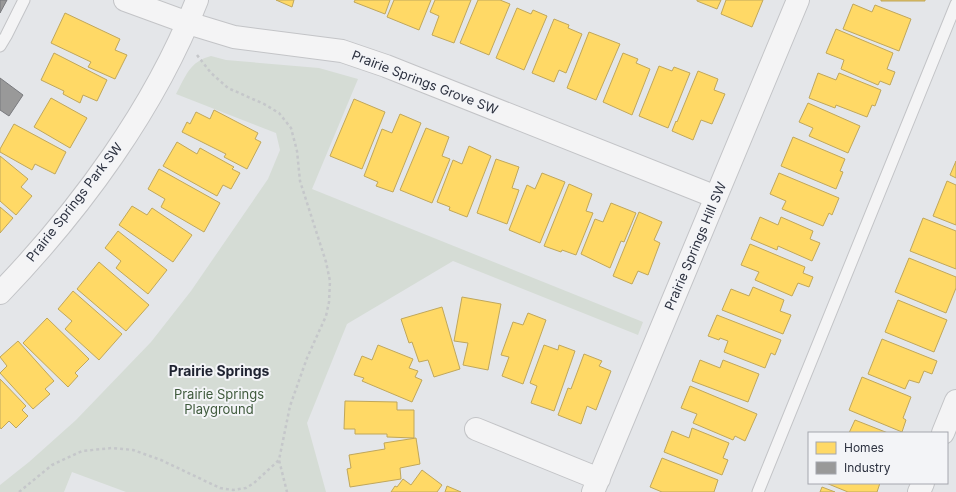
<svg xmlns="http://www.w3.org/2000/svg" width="956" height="492" font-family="Inter,sans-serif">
	<rect width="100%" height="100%" fill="#e4e6e9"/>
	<path fill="#d5dcd5" d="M211 56 226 60 319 68 358 79 312 189 643 322 638 335 453 261 347 324 307 423 326 492H126L72 472 64 492H0V485L29 462 76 420 151 342 191 291 268 179 280 150 276 133 176 94C186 76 189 62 211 56Z"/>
	<path fill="#ffd966" stroke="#c0a75b" d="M276 0H294L292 7Z
		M355 0H390L385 14 354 2Z
		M394 0H431L419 30 387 17Z
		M435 0H471L454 43 432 35 439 16 430 12Z
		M478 0H500L510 4 489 55 460 43Z
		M697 0H721L717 9 697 1Z
		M726 0H763L752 27 721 14Z
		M881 0H925V1H881Z
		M853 4 872 12 875 5 911 19 899 51 843 29Z
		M517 8 531 14 533 10 547 16 524 70 496 58Z
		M65 13 120 39 115 50 127 55 115 79 88 67 91 62 51 43Z
		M554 19 569 25 568 28 582 34 566 73 559 70 554 82 532 73Z
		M836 29 893 53 887 69 895 72 890 85 880 81 878 85 841 69 844 60 826 53Z
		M589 32 620 44 596 100 567 88Z
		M54 53 107 80 97 101 83 95 80 103 63 94 64 91 41 80Z
		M623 53 638 59 636 63 650 69 632 115 603 102Z
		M659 66 672 71 674 67 690 73 668 128 639 116Z
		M698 71 718 79 714 90 725 94 712 124 701 120 693 140 672 131 676 121 677 122Z
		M818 73 836 80 839 73 881 90 875 106 872 105 867 117 836 105 835 108 809 98Z
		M51 98 87 118 70 148 34 127Z
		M354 99 385 112 362 169 330 156Z
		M808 103 860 126 848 153 809 136 813 128 799 122Z
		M214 110 258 133 255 139 261 142 247 169 224 157 226 154 182 132 187 122 190 124 196 112 210 119Z
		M400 114 421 123 393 192 376 186 378 182 364 176 382 129 392 133Z
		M14 124 66 152 55 174 35 164 32 170 0 152V149Z
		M426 128 449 137 442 156 450 159 432 203 400 190Z
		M793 137 845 159 840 171 843 172 836 189 781 166Z
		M177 142 197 154 200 148 234 167 232 169 240 173 231 189 223 185 217 196 163 166Z
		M469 146 491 156 467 217 449 210 450 207 437 202 453 160 462 164Z
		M0 156 28 179 21 187 32 196 16 215 0 201Z
		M496 159 519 167 512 188 519 190 507 224 477 213Z
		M956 161V178L950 175Z
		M159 169 220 203 204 232 161 207 165 199 148 189Z
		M542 173 565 182 540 243 509 230 527 185 535 189Z
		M779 173 839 198 832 215 829 213 823 226 782 209 786 201 770 194Z
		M947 181 956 185V225L933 216Z
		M569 184 592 194 586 211 593 213 576 255 562 250 561 252 544 246Z
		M611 203 636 213 624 242 621 241 610 268 581 254 595 219 603 222Z
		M132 206 147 215 152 208 192 235 173 262 119 225Z
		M0 207 13 218 0 233Z
		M639 212 662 222 654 240 660 243 648 275 638 271 632 284 613 276Z
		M760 217 778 225 781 217 813 231 810 239 820 243 812 261 778 246 777 250 751 239Z
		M923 218 956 231V269L910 251Z
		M118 231 167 270 148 294 116 268 121 261 105 248Z
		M750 244 805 267 803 273 813 277 809 287 798 283 792 296 755 280 759 272 741 265Z
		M909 258 956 277V288L946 313 895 292Z
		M99 262 149 305 126 331 77 289Z
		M753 287 784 300 780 311 791 315 783 334 722 310 731 289 749 296Z
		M73 291 122 334 99 360 65 329 72 321 58 309Z
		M462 297 501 304 488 370 463 365 468 343 454 341Z
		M898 300 947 320 934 352 885 332Z
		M442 307 460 369 434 377 428 360 419 362 412 342 409 343 401 319Z
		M528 313 546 320 523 384 502 376 509 357 501 355 513 322 523 325Z
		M717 315 781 340 775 355 771 353 765 368 724 352 728 341 720 338 719 340 708 336Z
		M47 318 89 359 75 373 78 376 68 387 23 343Z
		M882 339 937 361 932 374 924 371 919 383 909 380 905 389 868 374Z
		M18 341 54 381 45 389 50 394 33 409 0 373 7 366 0 357Z
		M378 345 413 359 409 368 418 371 415 377 422 380 412 402 362 381 364 378 354 375 362 356 372 360Z
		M544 345 558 350 559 345 575 351 554 411 531 403 537 386 530 383Z
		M584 354 602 361 599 366 611 371 596 410 587 406 581 424 558 415 568 388 571 389Z
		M700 360 720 368 723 360 759 374 748 402 692 381Z
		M862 377 911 397 903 418 906 420 902 432 849 410Z
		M0 379 26 406 22 410 28 416 16 428 9 421 1 429 0 427Z
		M690 386 757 414 745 441 735 436 733 440 693 423 697 414 681 408Z
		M345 401 397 402V410H414V438L387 437V434H355V429H344Z
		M855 420 888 433H849Z
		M692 428 729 443 723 458 728 460 722 475 664 452 672 431 689 438Z
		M416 438 420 464 400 468 401 479 350 487 347 469 351 468 349 455 385 449 384 443Z
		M662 458 718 480 714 492H662L650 487Z
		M422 470 442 485 437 492H391L395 486 397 487 403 479 411 485Z
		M826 483H880L877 492H848Z
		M447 486 461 492H445Z
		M822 487 835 492H820Z"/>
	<path fill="#999" stroke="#797a7e" d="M0 0H7L0 13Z
		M0 78 23 95 9 116 0 110Z"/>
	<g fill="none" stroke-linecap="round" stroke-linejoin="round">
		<g stroke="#c3c4c7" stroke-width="13">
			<path id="lane" d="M0 46 6 36 24 0
				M758 492 956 4"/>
		</g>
		<g stroke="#c3c4c7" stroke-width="24">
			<path id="street" d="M125 0 188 23 234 37 342 51 386 66 716 197
				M0 293C80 210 155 108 197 0
				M476 429 599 479
				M943 433 956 401
				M593 492 798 0
				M919 492 923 483"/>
		</g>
		<path stroke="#c5c7ca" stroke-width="2.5" stroke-dasharray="3 3" stroke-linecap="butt" d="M197 55 211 73 228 88 264 104 279 113 291 128 297 151 300 181 326 262 330 281 329 302 326 316 307 358 290 406 279 460 287 492
			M19 492 52 465 82 451 112 448 133 450 161 460 220 488 233 490 246 488 254 483 279 460"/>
		<use href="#lane" stroke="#f4f4f5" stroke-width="11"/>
		<use href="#street" stroke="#f4f4f5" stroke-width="22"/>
	</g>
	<g text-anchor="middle" stroke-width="4" stroke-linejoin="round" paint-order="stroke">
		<g font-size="13" fill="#2d3240" stroke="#f3f4f7">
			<text transform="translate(425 82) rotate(21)" y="5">Prairie Springs Grove SW</text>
			<text transform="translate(74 202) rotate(-52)" y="5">Prairie Springs Park SW</text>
			<text transform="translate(695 246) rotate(-67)" y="5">Prairie Springs Hill SW</text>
		</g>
		<g font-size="13" fill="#3f5a3c" stroke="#f3f4f7">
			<text x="219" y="399">Prairie Springs<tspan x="219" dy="15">Playground</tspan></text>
		</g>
		<g font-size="14" font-weight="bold" fill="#1f2331" stroke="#f3f4f7">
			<text x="219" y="376">Prairie Springs</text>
		</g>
	</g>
	<rect x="808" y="432" width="140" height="52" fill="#f3f4f7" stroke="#a4a6ae"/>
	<rect x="816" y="442" width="20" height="12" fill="#ffd966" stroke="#a4a6ae"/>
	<text x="844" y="452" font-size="12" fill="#2d3240">Homes</text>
	<rect x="816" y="462" width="20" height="12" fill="#999999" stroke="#a4a6ae"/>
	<text x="844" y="472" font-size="12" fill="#2d3240">Industry</text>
</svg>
